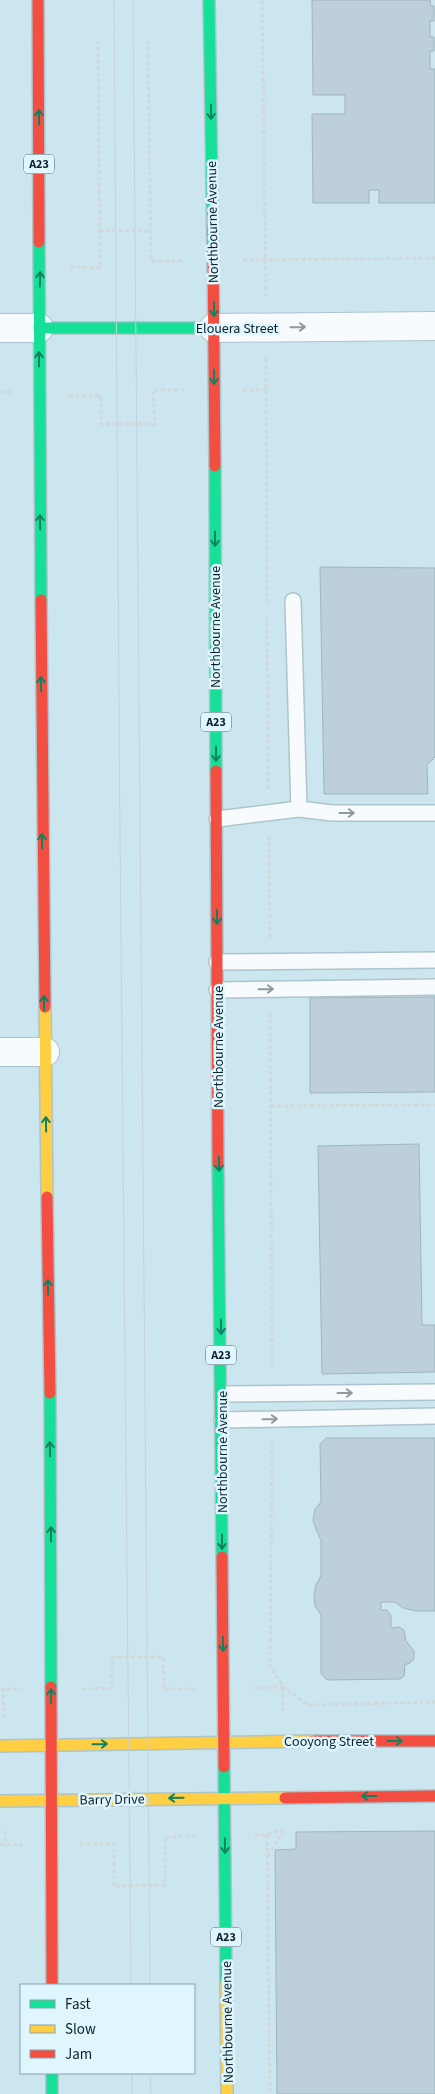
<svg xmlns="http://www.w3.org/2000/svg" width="435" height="2094" font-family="'Source Sans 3',sans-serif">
	<rect width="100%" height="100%" fill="#cce6ef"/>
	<path fill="#bccfda" stroke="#a1b4be" d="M312 0H430L431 6H434V21H430V37H434V51H430V69H435V203H379V190H369V203H313L312 114H345V95H313Z
		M320 567 435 568V757L427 765 428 794H324Z
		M435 997V1092L310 1093V998Z
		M419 1144 422 1325H435V1372L322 1374 318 1146Z
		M326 1438H435V1611H416L403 1608 395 1602H381V1610H387L391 1616V1628L399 1627 404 1630 406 1641 414 1651V1659L409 1664H405L404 1676 400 1679 327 1680 321 1674V1615L315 1606 314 1596 316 1585 321 1576V1541L313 1521 315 1509 321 1502 320 1444Z
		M435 1831V2094H277L275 1850 296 1849V1832Z"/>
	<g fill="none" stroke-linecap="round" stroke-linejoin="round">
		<g stroke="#adc4cc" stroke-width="18">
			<path id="lane" d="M293 601 299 809
				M217 819 299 809 332 813H435
				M217 962 435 960
				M217 990 435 987
				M222 1394 435 1392
				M222 1420 435 1416"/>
		</g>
		<g stroke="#adc4cc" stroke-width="30">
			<path id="street" d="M0 328H39
				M214 328 435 326
				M0 1052H45"/>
		</g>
		<g stroke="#adc4cc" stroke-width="14">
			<path id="fast" d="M209 0 213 251
				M39 242 41 600
				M39 328H214
				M215 466 216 771
				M218 1164 222 1557
				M50 1393 51 1687
				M224 1767 226 1983
				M52 2073V2094"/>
		</g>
		<g stroke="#adc4cc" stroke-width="14">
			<path id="slow" d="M45 1007 47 1197
				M0 1746 314 1741
				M0 1801 285 1798
				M226 1983 227 2094"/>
		</g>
		<g stroke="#adc4cc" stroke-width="14">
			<path id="jam" d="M38 0 39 242
				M213 251 215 466
				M41 600 45 1007
				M216 771 218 1164
				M47 1197 50 1393
				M222 1557 224 1767
				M51 1687 52 1985
				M314 1741H435
				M285 1798 435 1796"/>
		</g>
		<path stroke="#cfd8da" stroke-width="3" stroke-dasharray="4 2.5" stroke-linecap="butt" d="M262 0 266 297
			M148 41 151 261H184
			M99 230 152 231
			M243 260 435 258
			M70 267 100 268 98 41
			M266 358 267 602
			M243 390H265
			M0 392H11
			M69 396H101V424H155L153 390H185
			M267 616 268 789
			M269 836 270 939
			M270 1013 272 1369
			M271 1106 435 1105
			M272 1443 270 1666 283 1687 308 1705 435 1702
			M254 1688 282 1687
			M283 1688V1711
			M82 1689 111 1688 113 1657H163L164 1689H195
			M4 1718 3 1689H21
			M5 1831 6 1845
			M255 1835H267L282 1829
			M267 1835 270 2094
			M0 1844 22 1845
			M80 1844H114V1886L165 1885V1837L196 1836
			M268 1856 284 1830"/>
		<use href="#lane" stroke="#f7fbfd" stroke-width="15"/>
		<use href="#street" stroke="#f7fbfd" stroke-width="28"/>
		<use href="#fast" stroke="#16e098" stroke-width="11"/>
		<use href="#slow" stroke="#ffcf43" stroke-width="11"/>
		<use href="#jam" stroke="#f24e42" stroke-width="11"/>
		<path stroke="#c9d1d4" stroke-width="1" d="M114 0 120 837 131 1985
			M133 0 150 1985
			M132 2073V2094
			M150 2073 151 2094"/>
	</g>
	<defs><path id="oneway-shaft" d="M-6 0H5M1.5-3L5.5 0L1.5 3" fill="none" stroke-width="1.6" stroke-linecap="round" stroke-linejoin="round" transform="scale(1.25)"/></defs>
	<g stroke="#108261">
		<use href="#oneway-shaft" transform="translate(211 112) rotate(89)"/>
		<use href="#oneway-shaft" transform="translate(39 117) rotate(-91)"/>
		<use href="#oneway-shaft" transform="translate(40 279) rotate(-89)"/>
		<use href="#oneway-shaft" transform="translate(214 309) rotate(89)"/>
		<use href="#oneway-shaft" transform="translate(39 359) rotate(-90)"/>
		<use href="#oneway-shaft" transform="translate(214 377) rotate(90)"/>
		<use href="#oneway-shaft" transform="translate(40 522) rotate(-91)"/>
		<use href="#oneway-shaft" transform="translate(215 539) rotate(90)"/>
		<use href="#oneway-shaft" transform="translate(41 684) rotate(-91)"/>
		<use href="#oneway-shaft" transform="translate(216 754) rotate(90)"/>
		<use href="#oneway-shaft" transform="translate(42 841) rotate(-91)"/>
		<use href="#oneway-shaft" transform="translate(217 917) rotate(90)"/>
		<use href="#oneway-shaft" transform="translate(44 1003) rotate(-91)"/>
		<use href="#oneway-shaft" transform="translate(46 1124) rotate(-91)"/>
		<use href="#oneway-shaft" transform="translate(219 1164) rotate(89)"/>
		<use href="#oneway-shaft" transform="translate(48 1287) rotate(-91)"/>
		<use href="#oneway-shaft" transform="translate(221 1327) rotate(89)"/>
		<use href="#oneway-shaft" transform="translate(50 1449) rotate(-91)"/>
		<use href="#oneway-shaft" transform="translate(51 1534) rotate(-90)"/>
		<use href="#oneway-shaft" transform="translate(222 1542) rotate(90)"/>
		<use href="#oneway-shaft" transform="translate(223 1644) rotate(89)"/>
		<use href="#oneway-shaft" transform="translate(51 1696) rotate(-90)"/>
		<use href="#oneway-shaft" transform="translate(395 1741)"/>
		<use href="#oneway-shaft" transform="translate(100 1744) rotate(-1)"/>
		<use href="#oneway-shaft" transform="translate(369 1796) rotate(180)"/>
		<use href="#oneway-shaft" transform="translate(176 1798) rotate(179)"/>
		<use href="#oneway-shaft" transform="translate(225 1846) rotate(89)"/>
	</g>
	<g stroke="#8d9a9e">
		<use href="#oneway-shaft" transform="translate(298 327) rotate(-1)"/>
		<use href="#oneway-shaft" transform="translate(347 813)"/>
		<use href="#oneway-shaft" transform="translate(266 989) rotate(-1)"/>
		<use href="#oneway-shaft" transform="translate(345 1393)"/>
		<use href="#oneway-shaft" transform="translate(270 1419) rotate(-1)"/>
	</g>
	<g text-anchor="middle" stroke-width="5" stroke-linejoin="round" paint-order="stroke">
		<g fill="#dff6fe" stroke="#4b626a" stroke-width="1">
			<rect x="24" y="154.5" width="30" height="19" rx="4"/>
			<rect x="201" y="712.5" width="30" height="19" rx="4"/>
			<rect x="206" y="1345.5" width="30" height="19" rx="4"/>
			<rect x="211" y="1927.5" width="30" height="19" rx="4"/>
		</g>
		<g font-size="12" font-weight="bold" fill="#0b232a">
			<text x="39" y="168">A23</text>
			<text x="216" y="726">A23</text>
			<text x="221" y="1359">A23</text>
			<text x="226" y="1941">A23</text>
		</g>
		<g font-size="14" fill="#0b232a" stroke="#dff6fe">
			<text transform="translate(212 222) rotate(-91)" y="5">Northbourne Avenue</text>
			<text x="237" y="333">Elouera Street</text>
			<text transform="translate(215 627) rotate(-90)" y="5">Northbourne Avenue</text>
			<text transform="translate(218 1047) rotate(-90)" y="5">Northbourne Avenue</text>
			<text transform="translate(222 1452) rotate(-90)" y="5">Northbourne Avenue</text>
			<text x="329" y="1746">Cooyong Street</text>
			<text transform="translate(112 1799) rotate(-1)" y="5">Barry Drive</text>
			<text transform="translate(227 2022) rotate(-91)" y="5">Northbourne Avenue</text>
		</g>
	</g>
	<rect x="20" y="1984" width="175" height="90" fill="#dff6fe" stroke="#8aa2a9"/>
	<rect x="30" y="2000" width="25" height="8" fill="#16e098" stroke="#8aa2a9"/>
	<text x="65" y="2009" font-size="15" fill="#0b232a">Fast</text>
	<rect x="30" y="2025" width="25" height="8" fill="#ffcf43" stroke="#8aa2a9"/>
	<text x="65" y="2034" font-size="15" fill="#0b232a">Slow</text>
	<rect x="30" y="2050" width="25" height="8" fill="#f24e42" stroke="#8aa2a9"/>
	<text x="65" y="2059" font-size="15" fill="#0b232a">Jam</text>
</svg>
